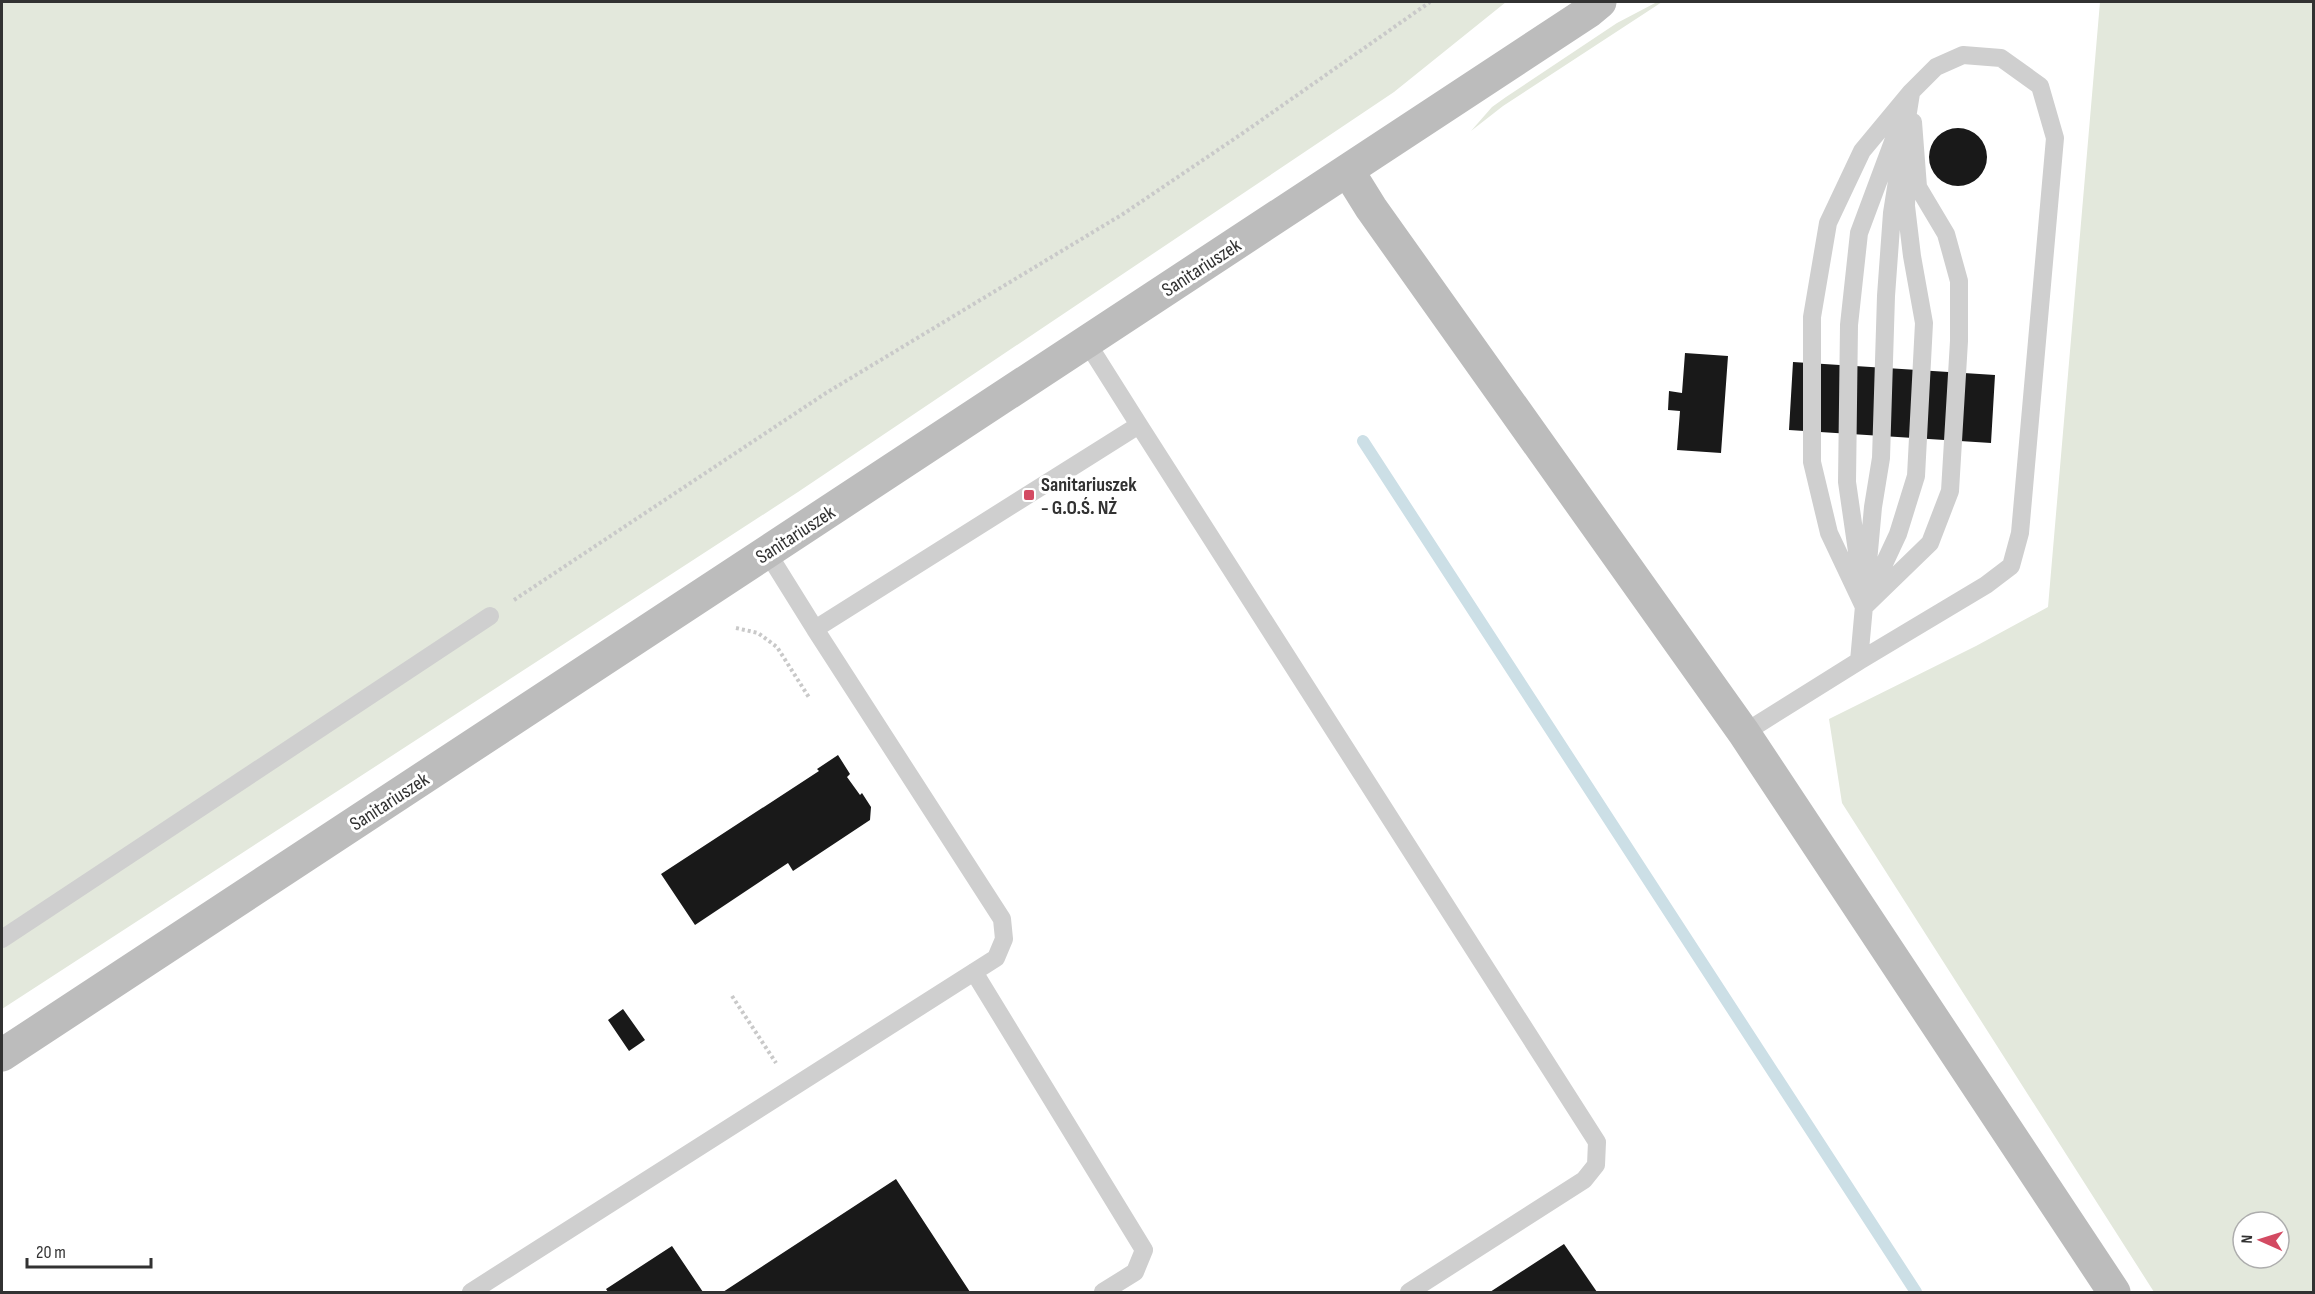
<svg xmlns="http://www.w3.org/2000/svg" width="2315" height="1294" font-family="'Sofia Sans Condensed',sans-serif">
	<rect width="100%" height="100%" fill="#fff"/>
	<path fill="#e3e8dc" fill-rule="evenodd" d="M2 2H1506L1394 92 798 492 2 1009Z
		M1657 2H1662L1503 106 1471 131 1492 107 1506 97 1617 23Z
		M2100 2H2313V1292H2154L1842 803 1829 719 1976 646 2048 607ZM2243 1222H2279V1258H2243Z"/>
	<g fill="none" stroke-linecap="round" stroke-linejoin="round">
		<path stroke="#ccdfe6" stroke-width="12" d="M1363 441 1916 1292"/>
	</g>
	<path fill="#191919" d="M1929 157a29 29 0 1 1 58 0a29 29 0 1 1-58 0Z
		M1685 353 1728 356 1721 453 1677 450 1680 411 1668 410 1669 391 1682 393Z
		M1793 362 1995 375 1991 443 1789 430Z
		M838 755 850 774 847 777 860 795 862 793 871 807 870 820 793 871 788 863 695 925 661 874 819 771 817 769Z
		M623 1009 645 1040 629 1051 608 1020Z
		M896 1179 970 1292H723Z
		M1564 1244 1597 1292H1490Z
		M672 1246 703 1292H608L606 1289Z"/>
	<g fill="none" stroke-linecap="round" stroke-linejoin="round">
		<path stroke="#c9c9c9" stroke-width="4" stroke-dasharray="3 3" stroke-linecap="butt" d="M514 600 826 393 1123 214 1243 133 1430 2
			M736 628 758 633 777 647 810 699
			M732 996 776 1063"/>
		<path stroke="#cfcfcf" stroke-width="18" d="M1139 425 1597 1142 1596 1165 1584 1180 1409 1292
			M767 552 815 629 1139 425 1086 341
			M1860 572 1847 482 1849 325 1859 233 1897 131
			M1870 594 1898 534 1916 476 1924 323 1912 256 1906 206 1907 180
			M1864 607 1930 543 1950 491 1959 341V281L1946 234 1918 187 1913 122
			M1859 661 1986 585 2011 566 2020 533 2055 138 2040 86 2001 58 1963 55 1936 67 1911 92 1862 151 1828 223 1812 317V462L1829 533 1864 607
			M1744 733 1859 661 1873 507 1881 458 1886 296 1892 213 1911 93
			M2 939 490 616
			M974 972 1144 1250 1135 1272 1103 1292
			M471 1292 996 958 1004 939 1002 919 815 629"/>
		<path stroke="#bcbcbc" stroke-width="33" d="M1348 171 1371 208 1744 733 2114 1292
			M2 1055 1588 12 1600 2"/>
	</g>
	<rect fill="#d34a62" stroke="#fff" stroke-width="2" x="1023" y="489" width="12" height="12" rx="3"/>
	<g text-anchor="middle" stroke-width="6" stroke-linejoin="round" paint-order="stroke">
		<g font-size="20" fill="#323232" stroke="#fff">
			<text transform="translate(1201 267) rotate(-33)" y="7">Sanitariuszek</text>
			<text transform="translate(795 534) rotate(-33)" y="7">Sanitariuszek</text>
			<text transform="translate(389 801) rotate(-33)" y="7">Sanitariuszek</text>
		</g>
		<g font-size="20" font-weight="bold" fill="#323232" stroke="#fff" text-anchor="start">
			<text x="1041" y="491">Sanitariuszek<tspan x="1041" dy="23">- G.O.Ś. NŻ</tspan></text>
		</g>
	</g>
	<rect width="2315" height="1294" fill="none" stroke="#323232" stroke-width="6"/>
	<g transform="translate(2261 1240) rotate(273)"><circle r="28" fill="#ffffff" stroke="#adadad" stroke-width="1.5"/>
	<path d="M0-4.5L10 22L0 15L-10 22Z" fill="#d34a62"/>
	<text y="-9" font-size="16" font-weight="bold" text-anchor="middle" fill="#323232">N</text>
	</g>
	<path d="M27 1258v9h124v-9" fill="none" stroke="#323232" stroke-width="3"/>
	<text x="36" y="1258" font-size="18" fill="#323232" stroke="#ffffff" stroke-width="4.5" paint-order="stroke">20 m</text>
</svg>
